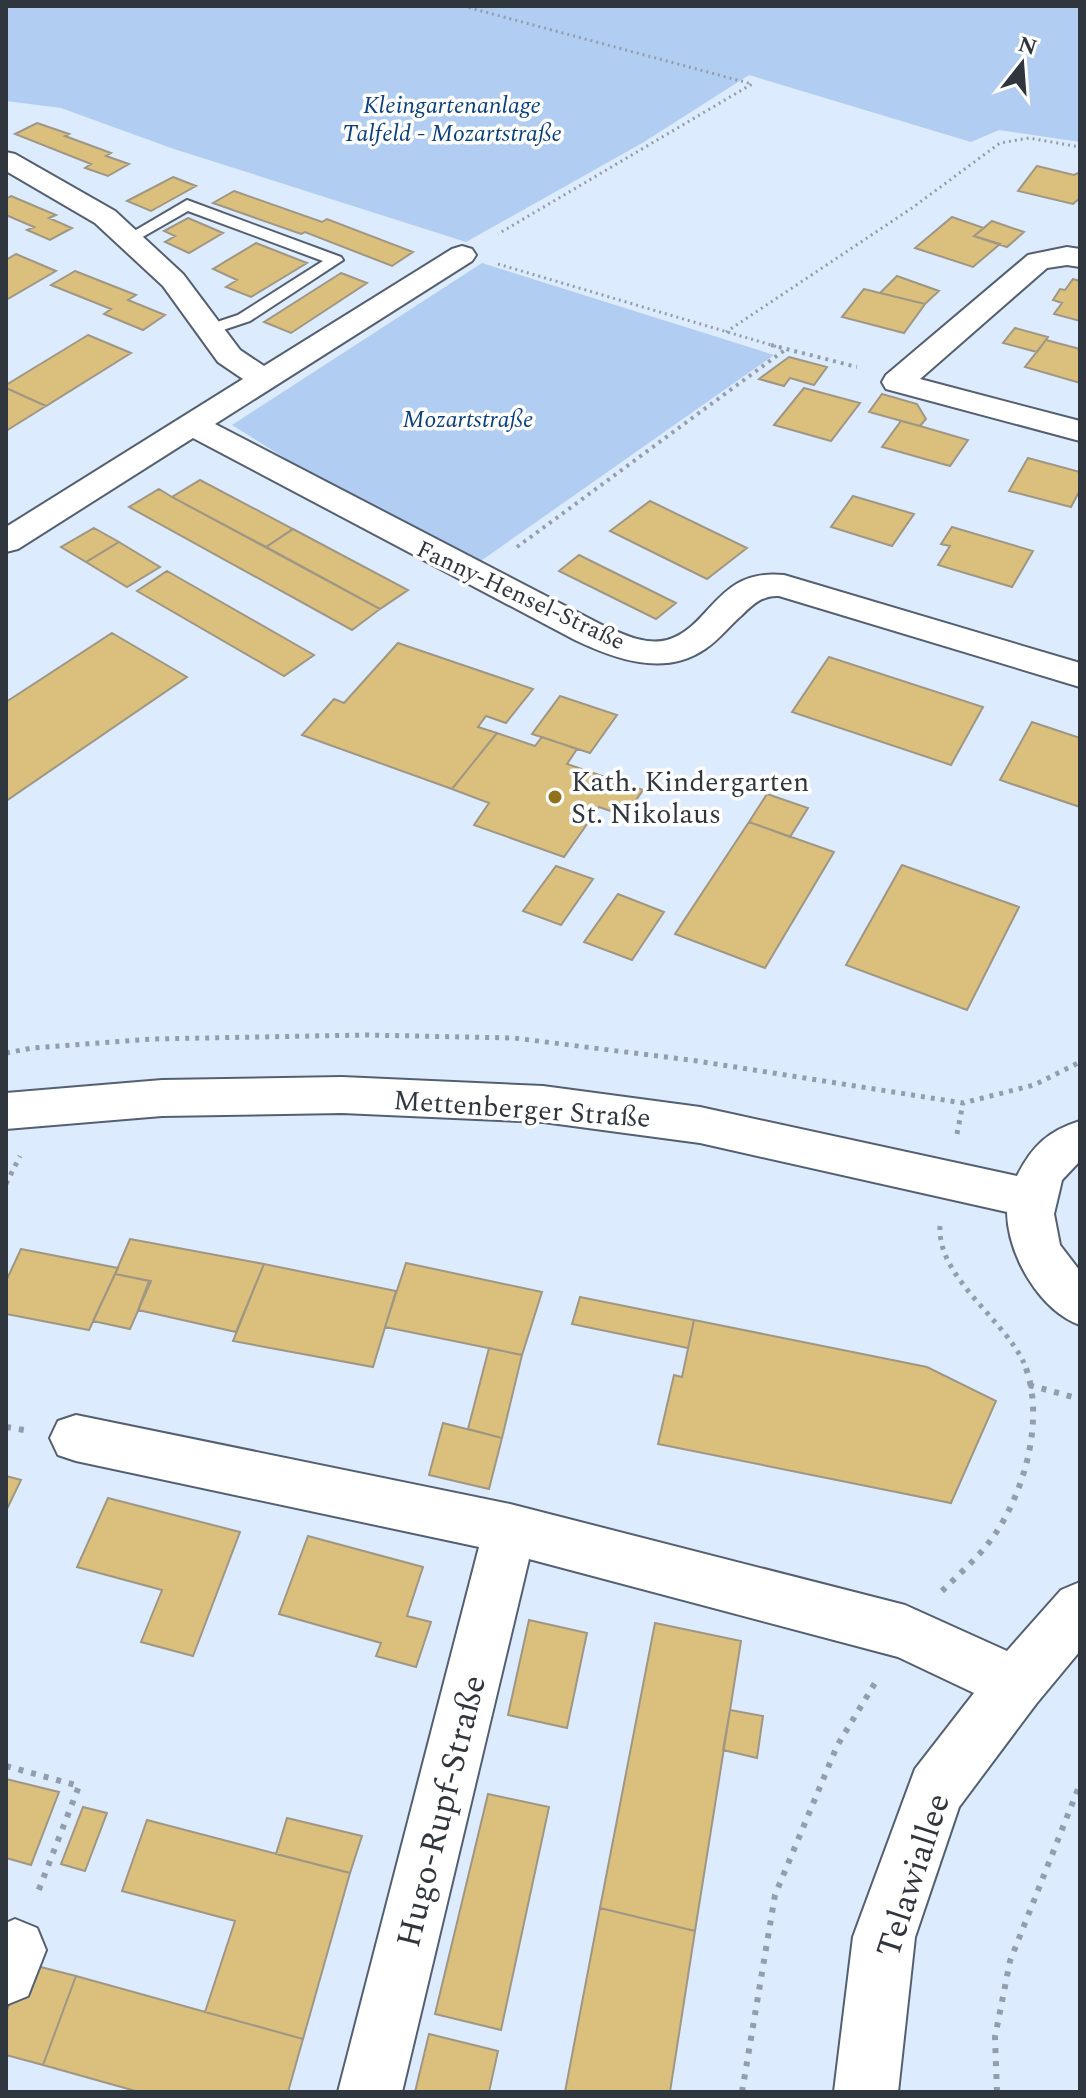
<svg xmlns="http://www.w3.org/2000/svg" width="1086" height="2098" font-family="Spectral,serif">
	<rect width="100%" height="100%" fill="#ddebfe"/>
	<path fill="#b1cdf2" d="M6 6H1080V142L999 130 971 142 749 75 644 142 466 242 171 148 61 108 6 101Z
		M482 263 774 355 475 565 385 521 232 425Z"/>
	<path fill="#dabf7d" stroke="#9f9783" stroke-width="2" d="M37 123 69 134 65 136 111 153 106 156 129 164 108 176 85 168 91 164 15 134Z
		M1037 166 1074 175 1080 172V198L1073 204 1018 191Z
		M173 177 196 186 151 211 127 201Z
		M234 191 322 222 327 219 413 252 392 266 305 232 301 234 213 203Z
		M11 196 56 215 49 218 72 228 50 240 27 230 34 227 6 215V199Z
		M952 217 984 228 974 236 1000 244 973 267 915 248Z
		M188 218 223 233 189 253 165 242 175 236 164 231Z
		M992 221 1024 232 1007 247 974 236Z
		M256 243 307 263 251 297 226 287 237 280 213 269Z
		M16 254 56 271 6 300V260Z
		M75 271 136 295 128 300 165 315 143 330 104 314 111 309 51 285Z
		M341 273 367 283 291 333 264 322Z
		M897 276 939 291 925 304 880 293Z
		M1073 279 1080 281V321L1054 314 1062 303 1053 300 1060 289 1065 290Z
		M864 289 880 293 925 304 904 333 842 317Z
		M1015 328 1048 337 1037 352 1003 343Z
		M88 335 131 353 46 406 6 388V385Z
		M1046 340 1080 349V383L1025 367Z
		M789 357 827 367 814 385 790 378 784 386 759 379Z
		M6 388 46 406 6 431Z
		M804 388 860 403 831 441 774 425Z
		M882 394 917 404 926 419 920 426 869 412Z
		M901 421 920 426 968 440 950 466 882 447Z
		M1028 458 1080 472V490L1071 507 1009 491Z
		M200 480 293 529 266 547 172 497Z
		M159 489 172 497 380 609 352 630 129 507Z
		M853 496 914 514 892 546 831 527Z
		M650 501 747 548 707 579 610 531Z
		M952 527 1033 551 1012 587 938 565 950 546 941 544Z
		M94 528 119 542 86 562 61 547Z
		M293 529 408 590 380 609 266 547Z
		M119 542 160 567 127 587 86 562Z
		M579 555 676 603 656 619 559 571Z
		M167 571 314 655 284 676 137 591Z
		M112 633 187 677 6 801V702Z
		M398 643 533 689 506 723 486 716 478 727 497 733 452 789 302 735 334 699 344 703Z
		M829 657 983 707 951 765 792 712Z
		M560 696 617 715 590 753 532 734Z
		M1032 722 1080 738V807L1000 780Z
		M497 733 535 746 542 737 577 749 567 764 643 790 625 816 599 807 564 857 474 825 489 803 452 789Z
		M767 794 808 808 790 837 749 822Z
		M749 822 834 852 765 968 675 934Z
		M902 865 1019 907 967 1010 846 965Z
		M556 866 593 879 561 925 523 911Z
		M618 894 664 912 632 960 584 942Z
		M130 1239 264 1264 236 1332 138 1310 149 1281 115 1274Z
		M21 1249 118 1268 89 1330 6 1314V1281Z
		M406 1263 542 1292 522 1355 385 1327Z
		M264 1264 396 1291 373 1367 233 1341Z
		M115 1274 151 1281 130 1329 93 1321Z
		M580 1297 694 1320 688 1348 572 1324Z
		M694 1320 927 1367 996 1401 951 1503 658 1444 674 1375 682 1377Z
		M489 1348 522 1355 502 1438 468 1429Z
		M443 1423 502 1438 489 1489 429 1475Z
		M6 1476 21 1480 6 1511Z
		M108 1498 240 1532 193 1656 141 1642 162 1590 77 1567Z
		M308 1536 423 1567 407 1616 431 1622 416 1667 376 1656 381 1643 279 1614Z
		M529 1620 587 1633 567 1728 508 1715Z
		M655 1623 741 1641 695 1931 600 1908Z
		M730 1710 763 1716 757 1758 723 1750Z
		M6 1779 59 1792 31 1865 6 1858Z
		M488 1794 549 1807 501 2030 435 2014Z
		M83 1807 107 1813 85 1871 61 1864Z
		M287 1818 362 1836 350 1873 276 1854Z
		M147 1820 350 1873 303 2039 205 2012 235 1921 122 1891Z
		M600 1908 695 1931 670 2092H565Z
		M25 1963 76 1976 43 2065 6 2055V2013Z
		M76 1976 303 2039 288 2092H139L43 2065Z
		M429 2034 498 2051 489 2092H415Z"/>
	<g fill="none" stroke-linecap="round" stroke-linejoin="round">
		<g stroke="#546070" stroke-width="4">
			<path id="service" d="M187 200 341 257 343 260 250 321 211 334 205 332V326L238 315 323 261 188 211 132 243 127 245 119 240Z"/>
		</g>
		<g stroke="#546070" stroke-width="4">
			<path id="minor" d="M6 152 15 154 115 211 183 274 240 350 264 366 452 249 462 246 472 249 476 255 472 261 215 424 600 624C620 633 644 646 667 640 712 627 716 568 784 575L1080 663V687L779 596C763 595 753 604 742 615 729 626 719 640 705 649 664 677 615 659 575 640L193 438 18 549 6 552V527L243 379 218 362 163 286 95 223 6 171Z
				M1067 247 1080 249V267L1067 265 1047 268 920 379 1080 421V441L886 389 882 382 886 375 1028 255Z
				M76 1415 510 1504 905 1605 1007 1651 1061 1590 1080 1582V1651L1036 1704 959 1807 915 1937 898 2092H834L853 1937 915 1769 974 1693 898 1657 529 1559 402 2092H338L479 1547 76 1461 58 1455 50 1438 58 1421Z
				M15 1919 37 1928 46 1950 28 1996 6 2005V1923Z"/>
		</g>
		<g stroke="#546070" stroke-width="4">
			<path id="secondary" d="M342 1077 543 1086 700 1107 1017 1176C1032 1146 1048 1131 1080 1121V1161L1062 1180 1054 1214 1060 1245 1080 1271V1325C1039 1310 1008 1255 1007 1212L700 1143 543 1122 342 1113 162 1116 6 1129V1093L162 1080Z"/>
		</g>
		<path stroke="#939eac" stroke-width="3" stroke-dasharray="2 4" stroke-linecap="butt" d="M463 6 752 84 498 234
			M498 264 778 347
			M726 332 912 208 1000 143 1029 138 1080 147"/>
		<path stroke="#939eac" stroke-width="4" stroke-dasharray="3 5" stroke-linecap="butt" d="M771 345 857 367
			M517 547 786 349"/>
		<path stroke="#939eac" stroke-width="5" stroke-dasharray="4 6" stroke-linecap="butt" d="M6 1053 32 1048 151 1039 366 1035 514 1038 697 1061 963 1103 1034 1085 1080 1062
			M957 1134 963 1103
			M6 1184 20 1156
			M940 1226C937 1277 1003 1318 1024 1363"/>
		<path stroke="#939eac" stroke-width="6" stroke-dasharray="5 8" stroke-linecap="butt" d="M1029 1385 1080 1399
			M6 1427 24 1430
			M942 1591C959 1574 979 1557 993 1537 1025 1492 1047 1414 1023 1361
			M6 1766 79 1786 36 1897
			M742 2092 775 1895 837 1746 875 1683
			M997 2092 995 2037 1010 1961 1080 1784"/>
		<use href="#service" fill="#fff" fill-rule="evenodd"/>
		<use href="#minor" fill="#fff" fill-rule="evenodd"/>
		<use href="#secondary" fill="#fff" fill-rule="evenodd"/>
	</g>
	<circle fill="#927218" stroke="#fff" stroke-width="3" cx="555" cy="797" r="8"/>
	<g text-anchor="middle" stroke-width="7" stroke-linejoin="round" paint-order="stroke">
		<g font-size="24" font-style="italic" fill="#0a407f" stroke="#fff">
			<text x="452" y="113">Kleingartenanlage<tspan x="452" dy="28">Talfeld - Mozartstraße</tspan></text>
			<text x="468" y="427">Mozartstraße</text>
		</g>
		<g font-size="24" fill="#30363d" stroke="#fff">
			<text transform="translate(521 595) rotate(25)" y="8">Fanny-Hensel-Straße</text>
		</g>
		<g font-size="28" fill="#30363d" stroke="#fff" text-anchor="start">
			<text x="571" y="791">Kath. Kindergarten<tspan x="571" dy="32">St. Nikolaus</tspan></text>
		</g>
		<g font-size="28" fill="#30363d" stroke="#fff">
			<text transform="translate(522 1108) rotate(4)" y="10">Mettenberger Straße</text>
		</g>
		<g font-size="34" fill="#30363d" stroke="#fff">
			<text transform="translate(440 1811) rotate(-76)" y="12">Hugo-Rupf-Straße</text>
			<text transform="translate(912 1875) rotate(-72)" y="12">Telawiallee</text>
		</g>
	</g>
	<rect width="1086" height="2098" fill="none" stroke="#30363d" stroke-width="16"/>
	<g transform="translate(1022 64) rotate(17)" stroke="#ffffff" stroke-width="6" paint-order="stroke">
	<path d="M0-6L14 30L0 20L-14 30Z" fill="#30363d"/>
	<text y="-12" font-size="22" font-weight="bold" text-anchor="middle" fill="#30363d">N</text>
	</g>
</svg>
